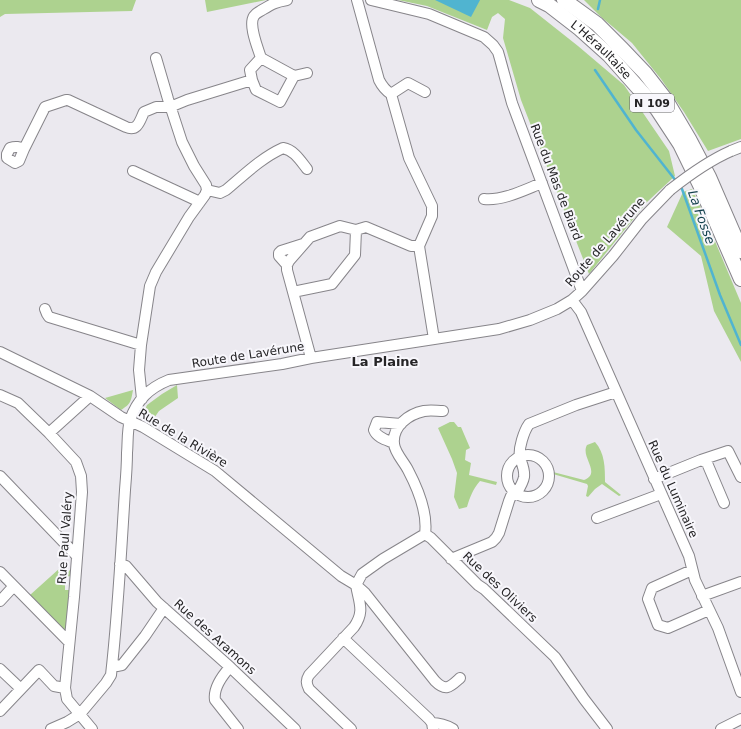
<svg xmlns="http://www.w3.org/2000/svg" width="741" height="729" font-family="'DejaVu Sans',sans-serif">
	<rect width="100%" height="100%" fill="#ebe9ef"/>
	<path fill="#add28f" d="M0 0H136L132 11 5 14 0 17Z
		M205 0H266L207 12Z
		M398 0H509L530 8 578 46 624 85 669 151 675 176 647 202 589 274 521 100 503 38 505 19 498 13 492 17 487 30 427 6Z
		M584 0H741V139L708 151 684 112 661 79 632 43 600 16Z
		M692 189 701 208 741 303V362L714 311 701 256 667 227 683 192Z
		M177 385 178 398 159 411 150 424 144 421 142 416 147 405 162 394Z
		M133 390C131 401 131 404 121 410L105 398Z
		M450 422H454L458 427H461L470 448 466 450 465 460 471 463 469 475 497 482 496 485 480 481C473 489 470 497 467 507L459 509 454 497 457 473 452 459 438 428Z
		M595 442C605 453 605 468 605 482L621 495 619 496 602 484 595 489 588 497 586 496 588 486 587 484 553 474V472L584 480C602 473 580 457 587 445Z
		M60 568 66 574 71 569V576L65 577V590H70L68 635 30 595Z"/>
	<path fill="#50b4d0" d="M435 0H480L471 17Z"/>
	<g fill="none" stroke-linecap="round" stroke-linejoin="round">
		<path stroke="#50b4d0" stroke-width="2.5" d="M598 9 600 0
			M595 70 636 130 676 181
			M679 185 682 189 720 295 741 345"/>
		<g stroke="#87858a" stroke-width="12">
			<path id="minor" d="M357 0 379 80C382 86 385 90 391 94L409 158 432 206V216L419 246 434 339
				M371 0 429 14 484 37 493 45 498 52 500 59 512 103 582 291
				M261 58C258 48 248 25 254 16 256 13 259 12 262 10 272 4 275 2 287 0
				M294 76 307 73
				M391 94 408 83 425 92
				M24 149 19 161 15 163 7 158V154L10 148C16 146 19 147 24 149L45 107 66 100H68L126 127C138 132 140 120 144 112L156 107H170L187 100 252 80 256 90 280 102 294 76 261 58 250 70 252 80
				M731 151 741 147
				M133 171 200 202
				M207 190 220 193 226 190C244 175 261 158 283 148 294 150 300 160 307 169
				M484 199C503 201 524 190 542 183
				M287 265 279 256V253L281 251 303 244
				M293 292 332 284 355 255 356 230
				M572 300 581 312 689 556 695 580 718 628 741 692
				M45 309 47 314 49 317 141 345
				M0 352 90 396 121 417 143 427 215 471 341 576 356 585 365 593 435 681C446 692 450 687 460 678
				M311 358 287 270V265L289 261 310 237 340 226 356 230 366 227 411 246H419
				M0 395 18 403 49 433 76 462 81 476 82 492 74 597 65 688 67 699 92 729
				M142 399 139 370 141 345 150 286 156 272 189 217 205 195 207 190 206 185 194 166 182 142 168 99 156 58
				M49 433 90 396
				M394 443C387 440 377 438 374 430L377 422 401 424
				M507 476a21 21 0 1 1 42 0a21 21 0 1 1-42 0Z
				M701 460 728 451 741 477
				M0 476 76 555
				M654 479 701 460 707 463 724 503
				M597 518 661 494
				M425 534C428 513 418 489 408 470 404 462 395 453 394 444 392 426 409 414 424 411 431 410 437 411 443 411
				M451 559 492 542 496 538 499 533 509 501 511 496 516 494C519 489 523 483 524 477 525 470 522 464 520 458 518 449 524 431 529 424L576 405 616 392
				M120 564 126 566 157 602 230 667 295 729
				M692 570 652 588 648 599 658 625 668 628 709 610
				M0 572 69 642
				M356 585 362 574 383 559 425 534 431 538 478 585 484 589 555 657 584 699 607 729
				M702 596 741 582
				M0 601 13 587
				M343 638 429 719 432 723 433 729
				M112 666H117L122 665 145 636 164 608
				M230 667C222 676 213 688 215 700L238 729
				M0 669 21 689
				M0 711 39 670 54 686 65 688
				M432 723C441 723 446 725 453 729
				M51 729 67 722 80 714 106 683 111 675C118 614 121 552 125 490 126 478 127 466 127 453 128 442 127 431 130 420 137 400 149 388 169 380L282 364 311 358 499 329 530 320 557 309 572 300 582 291 613 256 642 219 670 190
				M351 729 309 689C306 683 306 680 309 675L354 627C365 611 359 603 356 585
				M721 729 741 719"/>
		</g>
		<g stroke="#87858a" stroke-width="16">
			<g id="highway">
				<path id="s1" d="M539 0 549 5 580 29 609 55 657 109 680 144 700 185 741 279"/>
				<path d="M564 0 597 24 622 49 645 73 666 100 689 139 709 177 741 251"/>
			</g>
		</g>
		<use href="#minor" stroke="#fff" stroke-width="10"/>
		<use href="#highway" stroke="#fff" stroke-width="14"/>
		<g stroke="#87858a" stroke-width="12" stroke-linecap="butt">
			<path id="minor-bridge" d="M670 190C689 175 708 161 731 151"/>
		</g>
		<use href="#minor-bridge" stroke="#fff" stroke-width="10"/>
	</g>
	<g text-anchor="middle" stroke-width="4" stroke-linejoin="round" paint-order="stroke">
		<rect fill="#f8f7fc" stroke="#656467" stroke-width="1" x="630" y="94" width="44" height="18" rx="3"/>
		<g font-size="11" font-weight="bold" fill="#262527">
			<text x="652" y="107">N 109</text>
		</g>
		<g font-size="12" fill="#262527" stroke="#f8f7fc">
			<text dy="4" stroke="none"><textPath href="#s1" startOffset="80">L'Héraultaise</textPath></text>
			<text transform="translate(556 182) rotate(69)" y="4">Rue du Mas de Biard</text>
			<text transform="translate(605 242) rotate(-49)" y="4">Route de Lavérune</text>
			<text transform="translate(248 355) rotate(-9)" y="4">Route de Lavérune</text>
			<text transform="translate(183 438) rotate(31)" y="4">Rue de la Rivière</text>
			<text transform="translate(673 489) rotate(66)" y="4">Rue du Luminaire</text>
			<text transform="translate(65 538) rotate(-86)" y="4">Rue Paul Valéry</text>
			<text transform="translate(500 587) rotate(43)" y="4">Rue des Oliviers</text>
			<text transform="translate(215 637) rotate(42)" y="4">Rue des Aramons</text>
		</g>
		<g font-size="13" font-style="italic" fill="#123f4c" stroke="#f8f7fc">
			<text transform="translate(702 217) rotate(70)" y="5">La Fosse</text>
		</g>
		<g font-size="13" font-weight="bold" fill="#262527" stroke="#f8f7fc">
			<text x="385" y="366">La Plaine</text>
		</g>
	</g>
</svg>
